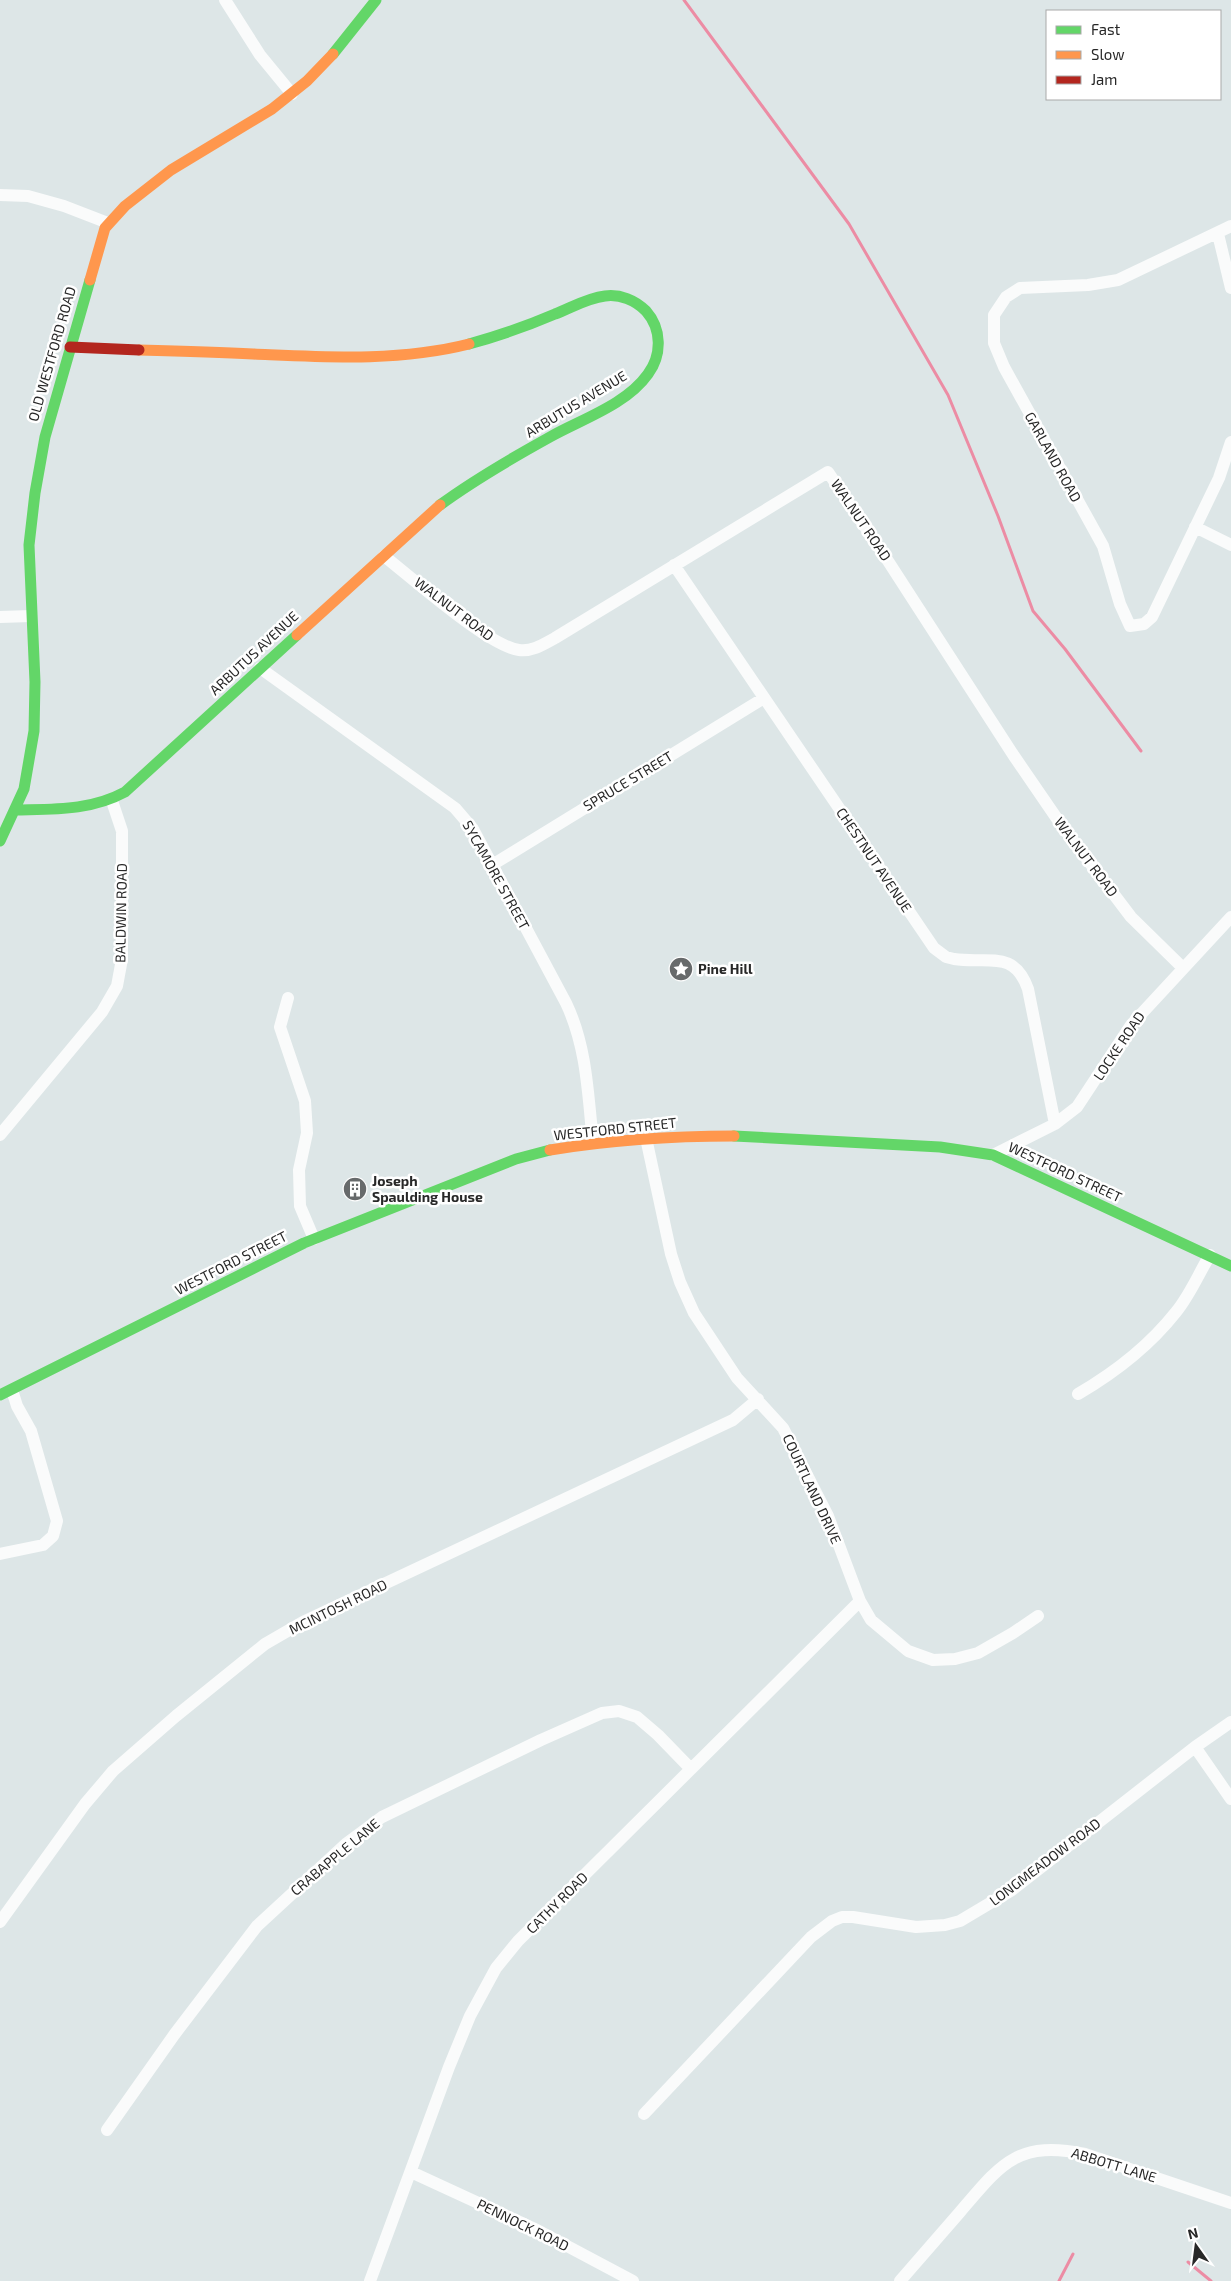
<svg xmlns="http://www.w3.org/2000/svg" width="1231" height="2281" font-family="'Exo 2',sans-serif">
	<rect width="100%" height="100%" fill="#dde6e7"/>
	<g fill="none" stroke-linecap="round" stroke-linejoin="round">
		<path stroke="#ec8ca4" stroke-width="3" d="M684 0 849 224 948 395 998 516 1033 611 1065 649 1141 751
			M1188 2262 1211 2281
			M1059 2281 1073 2254"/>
		<path stroke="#fafbfb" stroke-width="12" d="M225 0 260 55 292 94
			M0 195 28 196 64 206 108 223
			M1231 226 1118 280 1088 285 1020 288 1006 297 994 315V343L1004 367 1103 546 1120 604 1130 626 1144 624 1152 617 1219 478 1231 442
			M1218 234 1231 288
			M1195 527 1231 545
			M384 556C412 578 488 646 519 650 532 652 544 644 555 638L828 472 888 561 1014 756 1062 826 1131 917 1183 968
			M674 565 934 948 946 957 954 959C988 964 1014 949 1028 989L1055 1124
			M0 617 31 616
			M260 668 455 808 473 829 566 1003C587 1047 588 1095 593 1143
			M492 865 764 698
			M288 998 280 1027 305 1101 307 1133 299 1170 300 1206 314 1239
			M0 1135 102 1012 117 986 122 959V831L112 801
			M646 1138 671 1254 680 1282 694 1313 737 1378 783 1428 828 1516 860 1601 871 1620 908 1651 933 1660 955 1659 978 1653 1013 1633 1038 1616
			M993 1155 1055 1124 1077 1107 1131 1025 1231 917
			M1078 1394C1114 1373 1150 1345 1176 1312 1190 1295 1199 1273 1210 1255
			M0 1554 43 1545 53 1536 57 1521 31 1431 17 1406 12 1390
			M1195 1747 1231 1799
			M0 1922 85 1804 113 1771 176 1716 265 1644 303 1622 733 1420 758 1399
			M644 2114 811 1937 832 1921 842 1917H853L916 1927 945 1925 960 1921 1012 1890 1195 1747 1231 1722
			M107 2130 174 2035 257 1926 347 1843 382 1817 541 1740 602 1713 619 1711 637 1717 658 1735 691 1769
			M411 2172 537 2230 633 2281
			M370 2281 449 2067 470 2016 496 1968 518 1941 860 1601
			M900 2281C920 2258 940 2235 960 2212 1001 2164 1017 2140 1085 2154L1231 2203"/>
		<path stroke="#63d668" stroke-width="11" d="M333 54 376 0
			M440 505C474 480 512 458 550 437 582 419 626 405 648 374 662 355 662 329 646 311 635 300 620 294 605 296 587 298 571 308 555 314 527 326 498 336 469 344
			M15 810C53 809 90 811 125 792L297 635
			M0 841 24 789 34 731 35 682 29 545 35 493 45 437 90 280
			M734 1136 940 1147 993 1155 1231 1266
			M0 1395 304 1243 516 1159 550 1150"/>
		<path stroke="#ff974d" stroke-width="11" d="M90 280 105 228 125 206 171 170 272 109 307 81 333 54
			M139 350C177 351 215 352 253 354 325 357 398 362 469 344
			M297 635 440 505
			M550 1150C611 1140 672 1136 734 1136"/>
		<path stroke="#b3261e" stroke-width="11" d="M70 347 139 350"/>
	</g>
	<defs>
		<g id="sight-disc" transform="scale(1.25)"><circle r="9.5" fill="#676a6b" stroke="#fff"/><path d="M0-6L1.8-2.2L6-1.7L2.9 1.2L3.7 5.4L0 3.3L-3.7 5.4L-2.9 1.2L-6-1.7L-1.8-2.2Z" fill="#fff"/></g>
		<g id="building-disc" transform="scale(1.25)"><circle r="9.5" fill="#676a6b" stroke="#fff"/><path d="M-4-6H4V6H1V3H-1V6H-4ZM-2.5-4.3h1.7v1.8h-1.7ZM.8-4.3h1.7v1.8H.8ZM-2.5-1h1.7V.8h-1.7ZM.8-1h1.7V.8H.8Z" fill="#fff"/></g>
	</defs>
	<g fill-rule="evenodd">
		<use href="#sight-disc" x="681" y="969"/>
		<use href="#building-disc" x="355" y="1189"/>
	</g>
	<g text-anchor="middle" stroke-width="5" stroke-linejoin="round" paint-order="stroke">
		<g font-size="14" fill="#282828" stroke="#fff">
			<text transform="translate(52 354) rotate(-74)" y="5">OLD WESTFORD ROAD</text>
			<text transform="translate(576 404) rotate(-31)" y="5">ARBUTUS AVENUE</text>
			<text transform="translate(1053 457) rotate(61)" y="5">GARLAND ROAD</text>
			<text transform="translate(861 520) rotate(56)" y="5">WALNUT ROAD</text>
			<text transform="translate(454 609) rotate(37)" y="5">WALNUT ROAD</text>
			<text transform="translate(254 653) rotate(-43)" y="5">ARBUTUS AVENUE</text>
			<text transform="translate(628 781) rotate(-31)" y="5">SPRUCE STREET</text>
			<text transform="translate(1086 857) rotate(53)" y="5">WALNUT ROAD</text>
			<text transform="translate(874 860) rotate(56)" y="5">CHESTNUT AVENUE</text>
			<text transform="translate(496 875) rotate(61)" y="5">SYCAMORE STREET</text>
			<text transform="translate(121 913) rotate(-89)" y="5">BALDWIN ROAD</text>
			<text transform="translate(1119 1046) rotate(-56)" y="5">LOCKE ROAD</text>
			<text transform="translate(615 1129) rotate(-6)" y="5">WESTFORD STREET</text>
			<text transform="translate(1065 1172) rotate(25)" y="5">WESTFORD STREET</text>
			<text transform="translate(231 1263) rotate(-27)" y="5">WESTFORD STREET</text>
			<text transform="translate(812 1489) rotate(65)" y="5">COURTLAND DRIVE</text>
			<text transform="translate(338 1607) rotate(-26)" y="5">MCINTOSH ROAD</text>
			<text transform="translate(335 1857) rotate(-40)" y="5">CRABAPPLE LANE</text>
			<text transform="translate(1045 1862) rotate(-37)" y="5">LONGMEADOW ROAD</text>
			<text transform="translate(557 1903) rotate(-45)" y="5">CATHY ROAD</text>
			<text transform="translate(1114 2165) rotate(17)" y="5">ABBOTT LANE</text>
			<text transform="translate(523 2225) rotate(26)" y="5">PENNOCK ROAD</text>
		</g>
		<g font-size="14" font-weight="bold" fill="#282828" stroke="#fff" text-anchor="start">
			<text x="698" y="974">Pine Hill</text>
			<text x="372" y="1186">Joseph<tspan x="372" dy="16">Spaulding House</tspan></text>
		</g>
	</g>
	<rect x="1046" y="10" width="175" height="90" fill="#ffffff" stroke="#a9a9a9"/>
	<rect x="1056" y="26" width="25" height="8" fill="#63d668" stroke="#a9a9a9"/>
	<text x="1091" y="35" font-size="15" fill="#282828">Fast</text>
	<rect x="1056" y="51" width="25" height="8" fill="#ff974d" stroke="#a9a9a9"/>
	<text x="1091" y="60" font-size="15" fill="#282828">Slow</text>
	<rect x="1056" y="76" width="25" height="8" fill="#b3261e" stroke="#a9a9a9"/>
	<text x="1091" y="85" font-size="15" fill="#282828">Jam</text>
	<g transform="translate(1196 2246) rotate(346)" stroke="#ffffff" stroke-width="4" paint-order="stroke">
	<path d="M0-4L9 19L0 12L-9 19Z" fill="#282828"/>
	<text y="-8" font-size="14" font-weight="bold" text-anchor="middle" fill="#282828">N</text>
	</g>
</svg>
